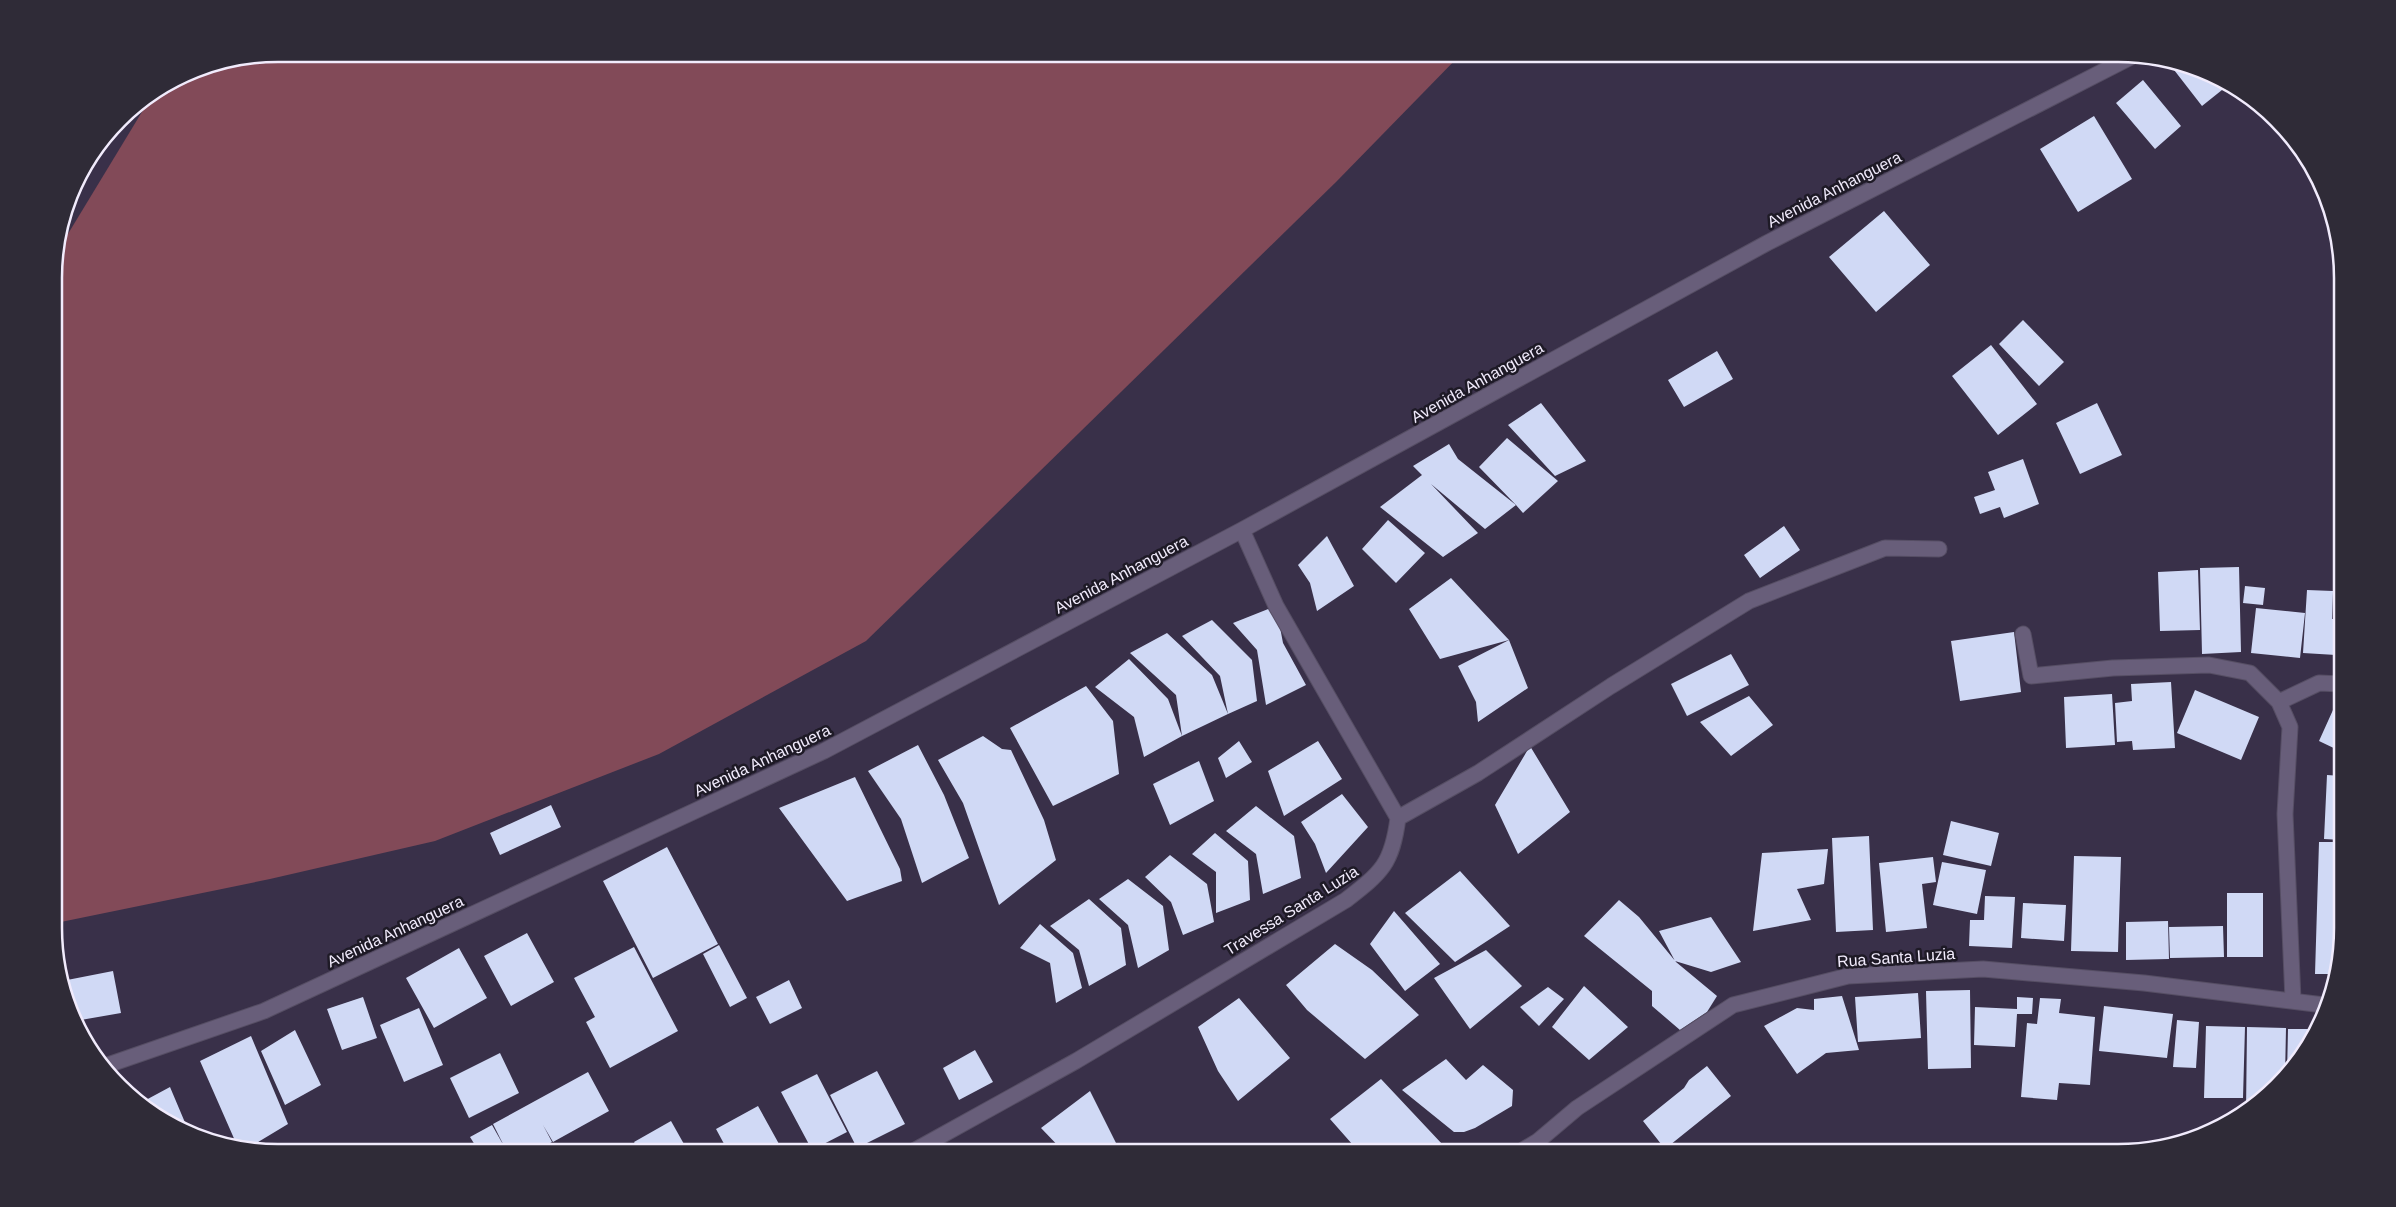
<svg xmlns="http://www.w3.org/2000/svg" width="2396" height="1207" font-family="Arial,sans-serif">
	<rect width="100%" height="100%" fill="#393049"/>
	<path fill="#824a58" d="M279 54H1461L1336 182 866 641 659 754 435 841 270 879 56 923 54 264 57 252 151 97 193 71Z"/>
	<path fill="#d0d9f5" d="M2171 66 2216 77 2227 86 2202 106Z
		M2143 80 2181 126 2155 149 2116 103Z
		M2094 116 2132 179 2078 212 2040 149Z
		M1884 211 1930 265 1876 312 1829 257Z
		M2023 320 2064 362 2039 386 1999 344Z
		M1991 345 2037 404 1998 435 1952 376Z
		M1717 351 1733 379 1684 407 1668 380Z
		M1541 403 1586 461 1555 476 1508 425Z
		M2097 403 2122 455 2080 474 2056 423Z
		M1507 438 1558 481 1523 513 1516 505 1485 529 1431 484 1478 533 1443 557 1380 507 1422 475 1413 466 1449 444 1458 459 1516 505 1479 467Z
		M2023 459 2039 504 2004 518 2000 507 1980 514 1974 497 1995 490 1988 472Z
		M1388 520 1425 553 1396 583 1362 549Z
		M1784 526 1800 550 1760 578 1744 555Z
		M1327 536 1354 586 1317 611 1310 583 1298 565Z
		M2239 567 2241 652 2202 654 2200 568Z
		M2198 570 2200 630 2160 631 2158 572Z
		M1451 578 1509 640 1440 659 1409 609Z
		M2245 586 2265 588 2263 605 2243 603Z
		M2307 590 2333 591 2332 619H2338L2336 655 2303 653Z
		M1276 606 1283 643 1306 685 1266 705 1257 650 1233 623Z
		M2256 608 2305 613 2300 658 2251 653Z
		M1212 620 1252 660 1257 701 1228 714 1220 676 1182 636Z
		M2014 632 2021 692 1960 701 1951 641Z
		M1167 633 1212 675 1228 714 1182 736 1176 695 1130 653Z
		M1509 640 1528 688 1478 722 1476 702 1458 666Z
		M1731 654 1749 685 1687 716 1671 684Z
		M1129 659 1168 699 1182 736 1144 757 1134 717 1095 687Z
		M2171 682 2175 748 2133 750 2132 741 2117 742 2115 703 2132 701 2131 684Z
		M1086 686 1113 721 1119 774 1053 806 1010 728Z
		M2195 690 2259 717 2241 760 2177 733Z
		M2342 690V752L2319 741Z
		M2112 694 2115 745 2066 748 2064 697Z
		M1749 696 1773 725 1731 756 1700 722Z
		M983 736 1002 749 1011 750 1044 820 1056 860 999 905 963 803 938 760Z
		M1239 741 1252 762 1226 778 1218 758Z
		M1318 741 1342 779 1284 816 1268 771Z
		M918 745 944 795 969 858 922 883 901 819 868 771Z
		M1530 746 1570 812 1518 854 1495 805Z
		M1199 761 1214 801 1170 825 1153 784Z
		M2327 775 2342 776V840L2324 839Z
		M855 777 900 869 902 881 847 901 779 808Z
		M1342 794 1368 827 1326 873 1315 844 1301 822Z
		M551 805 561 827 500 855 490 833Z
		M1256 806 1294 836 1301 878 1263 894 1256 854 1226 831Z
		M1951 821 1999 833 1991 866 1943 855Z
		M1215 833 1248 861 1250 900 1216 913V872L1192 854Z
		M1869 836 1873 930 1836 932 1832 838Z
		M2319 842H2342V928L2332 974H2315Z
		M667 847 718 944 653 978 603 881Z
		M1828 849 1824 884 1797 889 1811 920 1753 931 1762 853Z
		M1170 855 1207 884 1214 922 1183 935 1171 902 1145 877Z
		M2074 856 2121 857 2118 952 2071 951Z
		M1933 857 1936 882 1922 884 1927 928 1886 932 1879 863Z
		M1942 862 1986 870 1977 914 1933 905Z
		M1460 871 1510 926 1455 962 1405 913Z
		M1128 879 1163 906 1169 950 1138 968 1128 925 1099 899Z
		M2227 893H2263V957H2227Z
		M1985 896 2015 897 2012 948 1969 946 1970 920H1984Z
		M1089 899 1121 928 1126 965 1089 986 1079 950 1050 926Z
		M1619 900 1639 917 1676 962 1717 996 1707 1012 1680 1030 1652 1006V991L1584 936Z
		M2023 903 2066 905 2064 941 2021 938Z
		M1394 911 1440 964 1405 991 1370 944Z
		M1711 917 1741 962 1711 972 1675 961 1659 931Z
		M2168 921 2169 959 2126 960V922Z
		M1040 924 1073 953 1082 988 1056 1003 1050 963 1020 948Z
		M2223 926 2224 957 2170 958 2169 927Z
		M527 933 554 982 511 1006 484 956Z
		M1335 944 1372 970 1419 1015 1365 1059 1307 1010 1286 985Z
		M719 945 747 998 730 1007 703 954Z
		M634 947 678 1031 610 1068 586 1022 595 1017 574 978Z
		M459 948 487 998 434 1028 406 978Z
		M1486 950 1522 986 1470 1029 1434 978Z
		M113 971 121 1013 75 1021 71 1014 62 981Z
		M789 980 802 1008 770 1024 756 997Z
		M1584 986 1628 1027 1589 1060 1552 1027Z
		M1548 987 1564 999 1539 1026 1520 1007Z
		M1970 990 1971 1068 1928 1069 1926 991Z
		M1918 993 1921 1038 1858 1042 1855 997Z
		M1842 996 1859 1050 1826 1053 1797 1074 1764 1026 1797 1008 1814 1010V999Z
		M363 997 377 1038 342 1050 327 1009Z
		M2017 997 2033 998 2032 1014H2017L2015 1047 1974 1045 1975 1007 2017 1009Z
		M1239 998 1290 1058 1238 1101 1218 1071 1198 1027Z
		M2040 998 2061 999 2059 1013 2095 1017 2090 1085 2059 1083 2057 1100 2021 1097 2027 1023 2037 1024Z
		M2104 1006 2173 1014 2167 1058 2099 1051Z
		M419 1008 443 1065 404 1082 380 1025Z
		M2177 1020 2199 1022 2196 1068 2173 1067Z
		M2206 1026 2245 1027 2243 1098H2204Z
		M2247 1027 2286 1028 2285 1077 2246 1112Z
		M2288 1029H2318L2287 1075Z
		M295 1030 321 1085 285 1105 261 1051Z
		M251 1036 288 1124 250 1147 236 1143 200 1061Z
		M975 1050 993 1082 959 1100 943 1068Z
		M500 1053 519 1093 469 1118 450 1078Z
		M1446 1059 1466 1080 1483 1065 1513 1090 1512 1106 1475 1128 1464 1132H1454L1402 1090Z
		M1707 1066 1731 1096 1665 1149 1643 1121 1684 1088 1689 1080Z
		M877 1071 905 1124 857 1148 830 1095Z
		M588 1072 609 1111 553 1142 543 1125 552 1142 533 1153H480L470 1137 492 1125 505 1148 493 1124Z
		M817 1074 847 1132 812 1150 781 1092Z
		M1381 1079 1443 1145 1429 1153H1360L1330 1119Z
		M170 1087 189 1132 180 1130 144 1101Z
		M1090 1091 1120 1151 1118 1153H1065L1041 1128Z
		M758 1106 784 1153H729L716 1129Z
		M671 1121 689 1153H641L634 1142Z"/>
	<g fill="none" stroke-linecap="round" stroke-linejoin="round">
		<g stroke="#564e64" stroke-width="17">
			<path id="minor" d="M2023 634 2031 676 2113 668 2209 665 2250 673 2279 702 2290 727 2285 814 2293 1000
				M2279 702 2319 683 2342 684
				M1398 818 1478 773 1611 686 1749 601 1885 548 1939 549
				M102 1067 264 1011 824 751 1242 530 1767 243 2131 57
				M910 1153 1076 1061 1346 900C1382 872 1392 864 1398 818L1276 606 1242 530
				M1518 1153 1538 1141 1577 1108 1733 1005 1848 976 1983 969 2144 983 2324 1005"/>
		</g>
		<use href="#minor" stroke="#685e7a" stroke-width="15"/>
	</g>
	<g text-anchor="middle" stroke-width="5" stroke-linejoin="round" paint-order="stroke">
		<g font-size="16" fill="#f1ebfc" stroke="#1e1a26">
			<text transform="translate(1834 189) rotate(-27)" y="6">Avenida Anhanguera</text>
			<text transform="translate(1477 382) rotate(-29)" y="6">Avenida Anhanguera</text>
			<text transform="translate(1121 574) rotate(-28)" y="6">Avenida Anhanguera</text>
			<text transform="translate(762 760) rotate(-25)" y="6">Avenida Anhanguera</text>
			<text transform="translate(1291 910) rotate(-32)" y="6">Travessa Santa Luzia</text>
			<text transform="translate(395 931) rotate(-25)" y="6">Avenida Anhanguera</text>
			<text transform="translate(1896 957) rotate(-4)" y="6">Rua Santa Luzia</text>
		</g>
	</g>
	<path d="M0 0H2396V1207H0ZM278 62H2118A216 216 0 0 1 2334 278V928A216 216 0 0 1 2118 1144H278A216 216 0 0 1 62 928V278A216 216 0 0 1 278 62Z" fill="#2f2b37" fill-rule="evenodd"/>
	<path fill="none" stroke="#f1ebfc" stroke-width="2.5" d="M278 62H2118A216 216 0 0 1 2334 278V928A216 216 0 0 1 2118 1144H278A216 216 0 0 1 62 928V278A216 216 0 0 1 278 62Z"/>
</svg>
